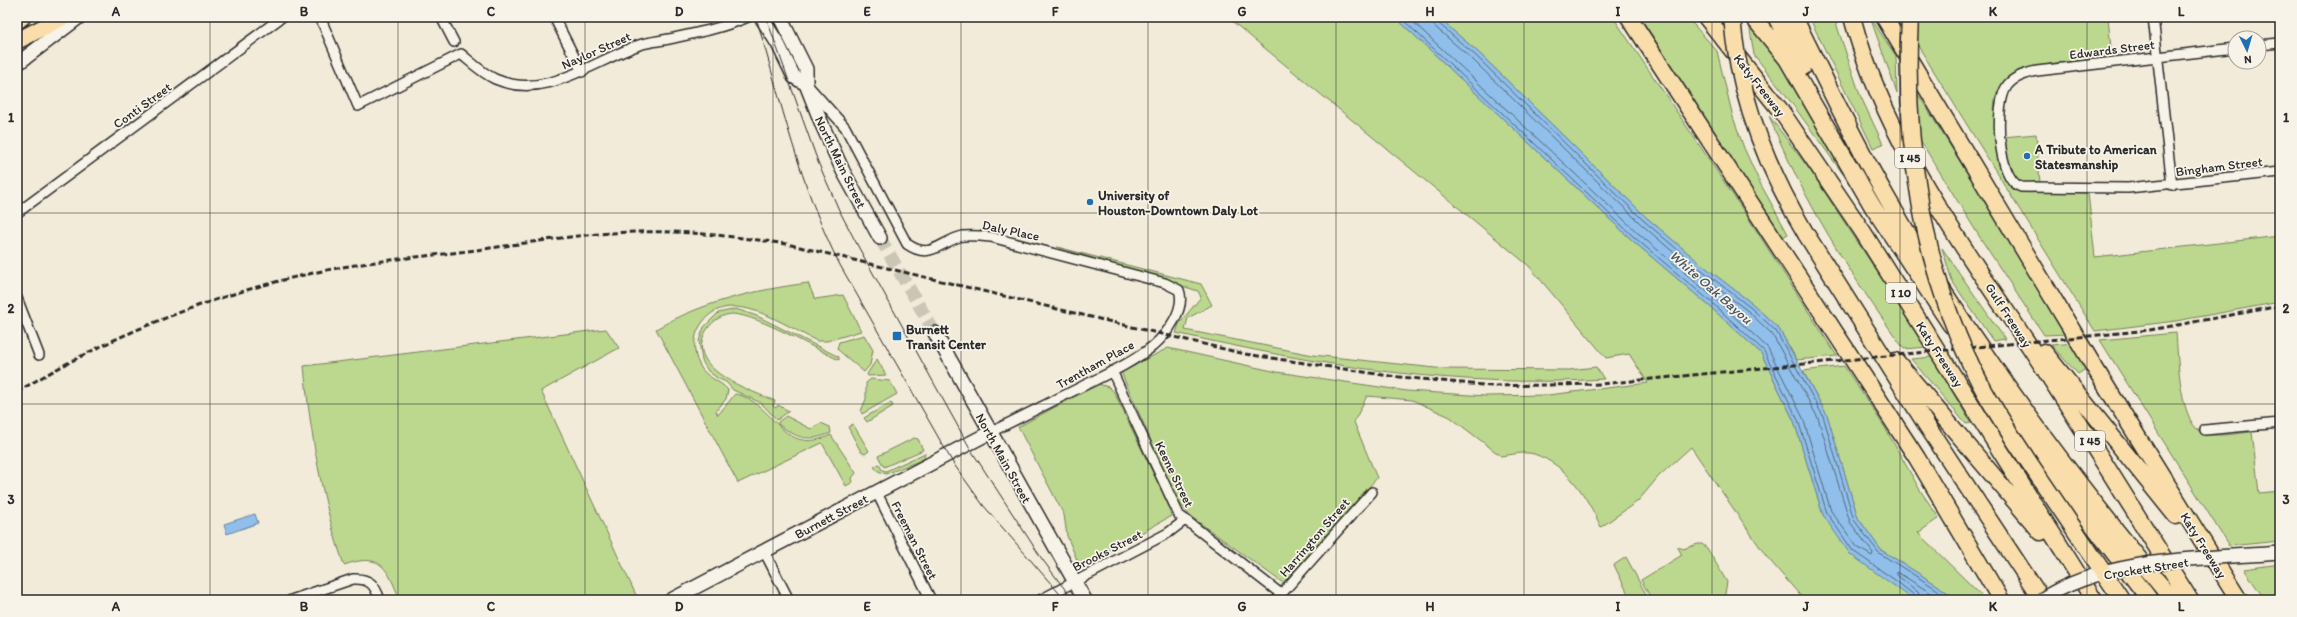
<svg xmlns="http://www.w3.org/2000/svg" width="2297" height="617" font-family="Itim,sans-serif">
	<rect width="100%" height="100%" fill="#f3ebd9"/>
	<filter id="ink" filterUnits="userSpaceOnUse"><feTurbulence type="fractalNoise" baseFrequency=".025" numOctaves="2"/><feDisplacementMap in="SourceGraphic" scale="8" xChannelSelector="R" yChannelSelector="G"/><feConvolveMatrix kernelMatrix="1 2 1 2 8 2 1 2 1" color-interpolation-filters="sRGB"/></filter>
	<g filter="url(#ink)">
		<path fill="#bcd78e" stroke="#74815c" d="M1227 17H1395L1633 241 1707 304 1761 353 1794 421 1823 515 1893 583 1914 600H1804L1766 556 1691 447 1659 476 1638 501 1601 527C1586 496 1569 466 1534 454 1524 451 1511 455 1501 456L1450 417 1412 400 1367 396 1354 422 1377 478 1283 583 1190 516 1177 500 1121 372 1168 348 1277 372 1407 391 1486 396 1548 395 1648 383 1629 354 1606 358 1529 266Z
			M1437 17H1613L1745 213 1837 356 1797 360 1779 329 1754 305 1701 264 1647 218 1478 52Z
			M1640 17H1687L1717 51 1733 117 1744 148 1760 183 1788 234 1783 237Z
			M1748 17 1760 29 1829 144 1843 174 1785 94 1754 55Z
			M1809 17H1834L1860 95 1883 144 1873 148Z
			M1870 17 1896 56 1897 93Z
			M1917 17H2108L2112 59C2078 62 2010 59 1996 95 1992 108 1996 125 1997 138 1998 155 2001 179 2017 190L2088 193 2095 257 2280 236V302L2176 321 2095 331 1915 41Z
			M1916 91 2068 334 2044 335 1979 236 1920 140Z
			M1769 116 1810 170 1927 347 1904 349C1850 274 1804 202 1769 116Z
			M2036 134 2040 183C2035 183 2026 185 2021 183 2006 178 2005 150 2003 137Z
			M1057 247 1201 284 1212 305 1188 318 1185 330 1313 355 1445 369 1569 370 1596 367 1604 379C1460 389 1315 365 1176 333L1179 324 1201 297 1198 291Z
			M1942 248 2005 339 1993 341 1952 281Z
			M808 283 815 299 843 295 861 331 827 341H817C785 326 727 282 700 326 693 337 693 353 699 364 705 378 720 380 728 390L726 399 716 411 718 415 735 394C776 402 780 458 831 435L856 473 852 478 853 482 846 486 822 443 738 483 656 329C702 302 755 290 808 283Z
			M736 309 757 316 839 357V360C813 348 760 316 733 314 723 314 714 320 708 328 680 368 750 390 775 401L773 406 776 408 778 405 789 411 777 420 761 403 733 390 726 382 717 378 708 371 702 361 699 341 704 327 718 313Z
			M606 329 619 348 541 391 636 595 627 600H400C387 568 382 552 344 565 322 502 310 432 304 366Z
			M2176 333C2178 354 2179 430 2206 434 2221 437 2238 433 2252 432L2259 493 2280 491V541L2229 546 2100 340Z
			M864 335 873 350 870 365 864 372 837 349 839 342Z
			M2074 343 2089 367 2078 374 2051 345Z
			M1932 357 1971 423 1966 424 1960 417 1911 359Z
			M877 359 886 375 868 376 867 374Z
			M1844 366 1884 426 1920 490 1939 518 1918 533 1986 600H1957L1937 585 1881 550 1858 518 1827 415 1803 371Z
			M871 379 890 381 897 394 862 414 861 411 866 399V383Z
			M1098 384 1109 387 1114 392 1168 504 1171 516 1089 563 1080 562 1077 560 1067 536 1064 515 1018 427Z
			M891 402 893 406 867 422 864 418Z
			M786 416 811 429 821 423 830 427 831 433C808 442 798 439 778 424V422Z
			M853 424 869 451 865 454 861 452 848 427Z
			M914 438 918 439 923 450 884 467 878 456Z
			M925 453 924 459 886 474 878 471 874 467 879 464 882 470 886 471Z
			M1698 544H1702L1707 548 1727 582 1724 600H1652L1641 580 1682 555 1677 546 1683 549Z
			M1626 557 1649 600H1631L1614 565Z
			M2280 564V600H2265L2244 569Z"/>
		<path fill="#90bfeb" stroke="#68849e" d="M1395 17H1437L1478 52 1647 218 1701 264 1754 305 1779 329 1827 415 1858 518 1881 550 1937 585 1957 600H1914L1850 554 1823 515 1794 421 1761 353 1707 304 1633 241Z
			M255 514 258 523 227 534 224 524Z"/>
		<g fill="none" stroke-linecap="round" stroke-linejoin="round">
			<path stroke="#536678" stroke-width="1" d="M1400 17 1635 238 1710 301 1764 351 1798 420 1827 513 1853 551 1895 580 1914 595 1916 600
				M1408 17 1639 234 1713 297 1768 348 1803 418 1831 511 1857 547 1872 556 1873 553 1850 522 1818 418 1772 334 1748 311 1695 271 1641 224 1472 59 1433 25 1430 17
				M1435 17 1437 22 1475 55 1644 221 1698 267 1751 308 1776 331 1823 416 1854 520 1879 553 1935 588 1950 600
				M1921 600 1918 592 1897 575V572L1942 600"/>
			<path stroke="#cbc5b6" stroke-width="13" stroke-dasharray="13 6" stroke-linecap="butt" d="M880 238 935 333"/>
			<g stroke="#2b2b2b" stroke-width="12">
				<path id="street" d="M320 17 358 106 461 54C472 63 482 73 495 79 545 101 594 61 639 45 649 42 659 41 669 39 696 33 723 28 748 17
					M441 17 454 42
					M554 17 582 72
					M2153 17 2172 185
					M2259 45 2280 43
					M2235 48 2037 71C2027 73 2013 77 2007 86 1994 104 1997 180 2021 187L2128 188 2280 172
					M811 89 845 127 907 244C931 261 940 241 963 236 972 235 982 236 991 237L1165 283 1179 290C1186 309 1167 334 1153 346 1132 363 1105 375 1081 387 1051 402 1021 417 991 432
					M17 213 282 17
					M17 298 39 355
					M1112 371 1179 515 1281 594
					M2205 430 2280 423
					M876 491 931 600
					M764 551 789 600
					M291 600 353 579C370 578 375 585 380 600
					M1040 600 1168 533 1185 520
					M1276 600 1372 492"/>
			</g>
			<g stroke="#2b2b2b" stroke-width="16">
				<path id="secondary" d="M761 17 778 44 794 77 806 84
					M780 17 806 69V84L823 127 843 171 880 238
					M17 64 79 17
					M935 333 1085 600
					M671 600 991 432"/>
			</g>
			<g stroke="#2b2b2b" stroke-width="19">
				<path id="highway" d="M1629 17 1917 458 2001 600
					M1706 17 1781 111 1863 232 2094 600
					M1753 17 1787 59 1873 207 1951 325
					M1776 17 1803 67
					M1794 17C1824 77 1853 139 1887 198 1967 339 2069 476 2173 600
					M1852 17C1885 142 1964 247 2034 353 2087 434 2138 518 2190 600
					M1884 17 2096 370 2239 600
					M17 21 22 17
					M17 41 63 17
					M1806 234 1927 426 2042 600
					M2044 352 2176 516
					M1896 361 2041 532
					M1978 367 2051 470 2150 600"/>
			</g>
			<use href="#street" stroke="#f7f3e8" stroke-width="9"/>
			<use href="#secondary" stroke="#f7f3e8" stroke-width="13"/>
			<use href="#highway" stroke="#f9deab" stroke-width="16"/>
			<path stroke="#2b2b2b" stroke-width="1" d="M756 17C781 101 800 187 840 265L953 463 983 505 1065 600
				M766 17 818 162 839 210 859 248 971 450 1042 559 1073 600"/>
			<path stroke="#2b2b2b" stroke-width="3" stroke-dasharray="6 3" stroke-linecap="butt" d="M17 392C109 336 208 296 313 273 366 261 422 257 476 250 529 243 582 233 635 232 686 230 737 237 787 244L1245 354 1390 376 1492 386 1601 384 2150 330 2280 306"/>
			<g stroke="#2b2b2b" stroke-width="16" stroke-linecap="butt">
				<path id="secondary-bridge" d="M2041 600C2105 557 2205 559 2280 553"/>
			</g>
			<g stroke="#2b2b2b" stroke-width="19" stroke-linecap="butt">
				<path id="highway-bridge" d="M1732 17C1738 95 1766 167 1806 234
					M1910 17C1903 142 1922 272 1980 383 1998 417 2020 449 2041 480 2068 520 2095 560 2122 600"/>
			</g>
			<use href="#secondary-bridge" stroke="#f7f3e8" stroke-width="13"/>
			<use href="#highway-bridge" stroke="#f9deab" stroke-width="16"/>
		</g>
	</g>
	<path fill="none" stroke="#2b2b2b" stroke-width="1" stroke-opacity="0.55" d="M210 17V600M398 17V600M585 17V600M773 17V600M961 17V600M1148 17V600M1336 17V600M1524 17V600M1712 17V600M1900 17V600M2087 17V600M17 213H2280M17 404H2280"/>
	<g fill="#1f6fb2" stroke="#f7f3e8" stroke-width="1.5">
		<circle cx="2027" cy="156" r="4"/>
		<circle cx="1090" cy="202" r="4"/>
		<rect x="892" y="331" width="10" height="10" rx="2"/>
	</g>
	<g text-anchor="middle" stroke-width="3.5" stroke-linejoin="round" paint-order="stroke">
		<g fill="#f7f3e8" stroke="#686764" stroke-width="1">
			<rect x="1895" y="148" width="30" height="20" rx="3"/>
			<rect x="1886" y="283" width="30" height="20" rx="3"/>
			<rect x="2075" y="431" width="30" height="20" rx="3"/>
		</g>
		<g font-size="12" font-weight="bold" fill="#2b2b2b">
			<text x="1910" y="162">I 45</text>
			<text x="1901" y="297">I 10</text>
			<text x="2090" y="445">I 45</text>
		</g>
		<g font-size="13" fill="#2b2b2b" stroke="#f7f3e8">
			<text transform="translate(2112 49) rotate(-7)" y="5">Edwards Street</text>
			<text transform="translate(596 50) rotate(-24)" y="5">Naylor Street</text>
			<text transform="translate(1760 85) rotate(52)" y="5">Katy Freeway</text>
			<text transform="translate(142 105) rotate(-36)" y="5">Conti Street</text>
			<text transform="translate(841 162) rotate(64)" y="5">North Main Street</text>
			<text transform="translate(2219 166) rotate(-7)" y="5">Bingham Street</text>
			<text transform="translate(1011 230) rotate(12)" y="5">Daly Place</text>
			<text transform="translate(2009 315) rotate(57)" y="5">Gulf Freeway</text>
			<text transform="translate(1940 354) rotate(57)" y="5">Katy Freeway</text>
			<text transform="translate(1095 364) rotate(-29)" y="5">Trentham Place</text>
			<text transform="translate(1004 458) rotate(61)" y="5">North Main Street</text>
			<text transform="translate(1175 474) rotate(64)" y="5">Keene Street</text>
			<text transform="translate(831 516) rotate(-28)" y="5">Burnett Street</text>
			<text transform="translate(1314 537) rotate(-49)" y="5">Harrington Street</text>
			<text transform="translate(915 540) rotate(63)" y="5">Freeman Street</text>
			<text transform="translate(2204 545) rotate(58)" y="5">Katy Freeway</text>
			<text transform="translate(1107 550) rotate(-27)" y="5">Brooks Street</text>
			<text transform="translate(2146 568) rotate(-9)" y="5">Crockett Street</text>
		</g>
		<g font-size="13" font-weight="bold" fill="#2b2b2b" stroke="#f7f3e8" text-anchor="start">
			<text x="2035" y="154">A Tribute to American<tspan x="2035" dy="15">Statesmanship</tspan></text>
			<text x="1098" y="200">University of<tspan x="1098" dy="15">Houston-Downtown Daly Lot</tspan></text>
			<text x="906" y="334">Burnett<tspan x="906" dy="15">Transit Center</tspan></text>
		</g>
		<g font-size="14" font-style="italic" fill="#495765" stroke="#f7f3e8">
			<text transform="translate(1711 287) rotate(41)" y="5">White Oak Bayou</text>
		</g>
	</g>
	<rect width="2297" height="617" fill="none" stroke="#f7f3e8" stroke-width="44"/>
	<g transform="translate(2247 50) rotate(175)"><circle r="19" fill="#f7f3e8" stroke="#a5a39c"/>
	<path d="M0-3L7 15L0 10L-7 15Z" fill="#1f6fb2"/>
	<text y="-6" font-size="11" font-weight="bold" text-anchor="middle" fill="#2b2b2b">N</text>
	</g>
	<rect x="22" y="22" width="2253" height="573" fill="none" stroke="#2b2b2b" stroke-width="1.5"/>
	<g font-size="13" text-anchor="middle" font-weight="bold" fill="#2b2b2b">
		<text x="116" y="16">A</text>
		<text x="304" y="16">B</text>
		<text x="491" y="16">C</text>
		<text x="679" y="16">D</text>
		<text x="867" y="16">E</text>
		<text x="1055" y="16">F</text>
		<text x="1242" y="16">G</text>
		<text x="1430" y="16">H</text>
		<text x="1618" y="16">I</text>
		<text x="1806" y="16">J</text>
		<text x="1993" y="16">K</text>
		<text x="2181" y="16">L</text>
		<text x="11" y="122">1</text>
		<text x="2286" y="122">1</text>
		<text x="11" y="313">2</text>
		<text x="2286" y="313">2</text>
		<text x="11" y="504">3</text>
		<text x="2286" y="504">3</text>
		<text x="116" y="611">A</text>
		<text x="304" y="611">B</text>
		<text x="491" y="611">C</text>
		<text x="679" y="611">D</text>
		<text x="867" y="611">E</text>
		<text x="1055" y="611">F</text>
		<text x="1242" y="611">G</text>
		<text x="1430" y="611">H</text>
		<text x="1618" y="611">I</text>
		<text x="1806" y="611">J</text>
		<text x="1993" y="611">K</text>
		<text x="2181" y="611">L</text>
	</g>
</svg>
